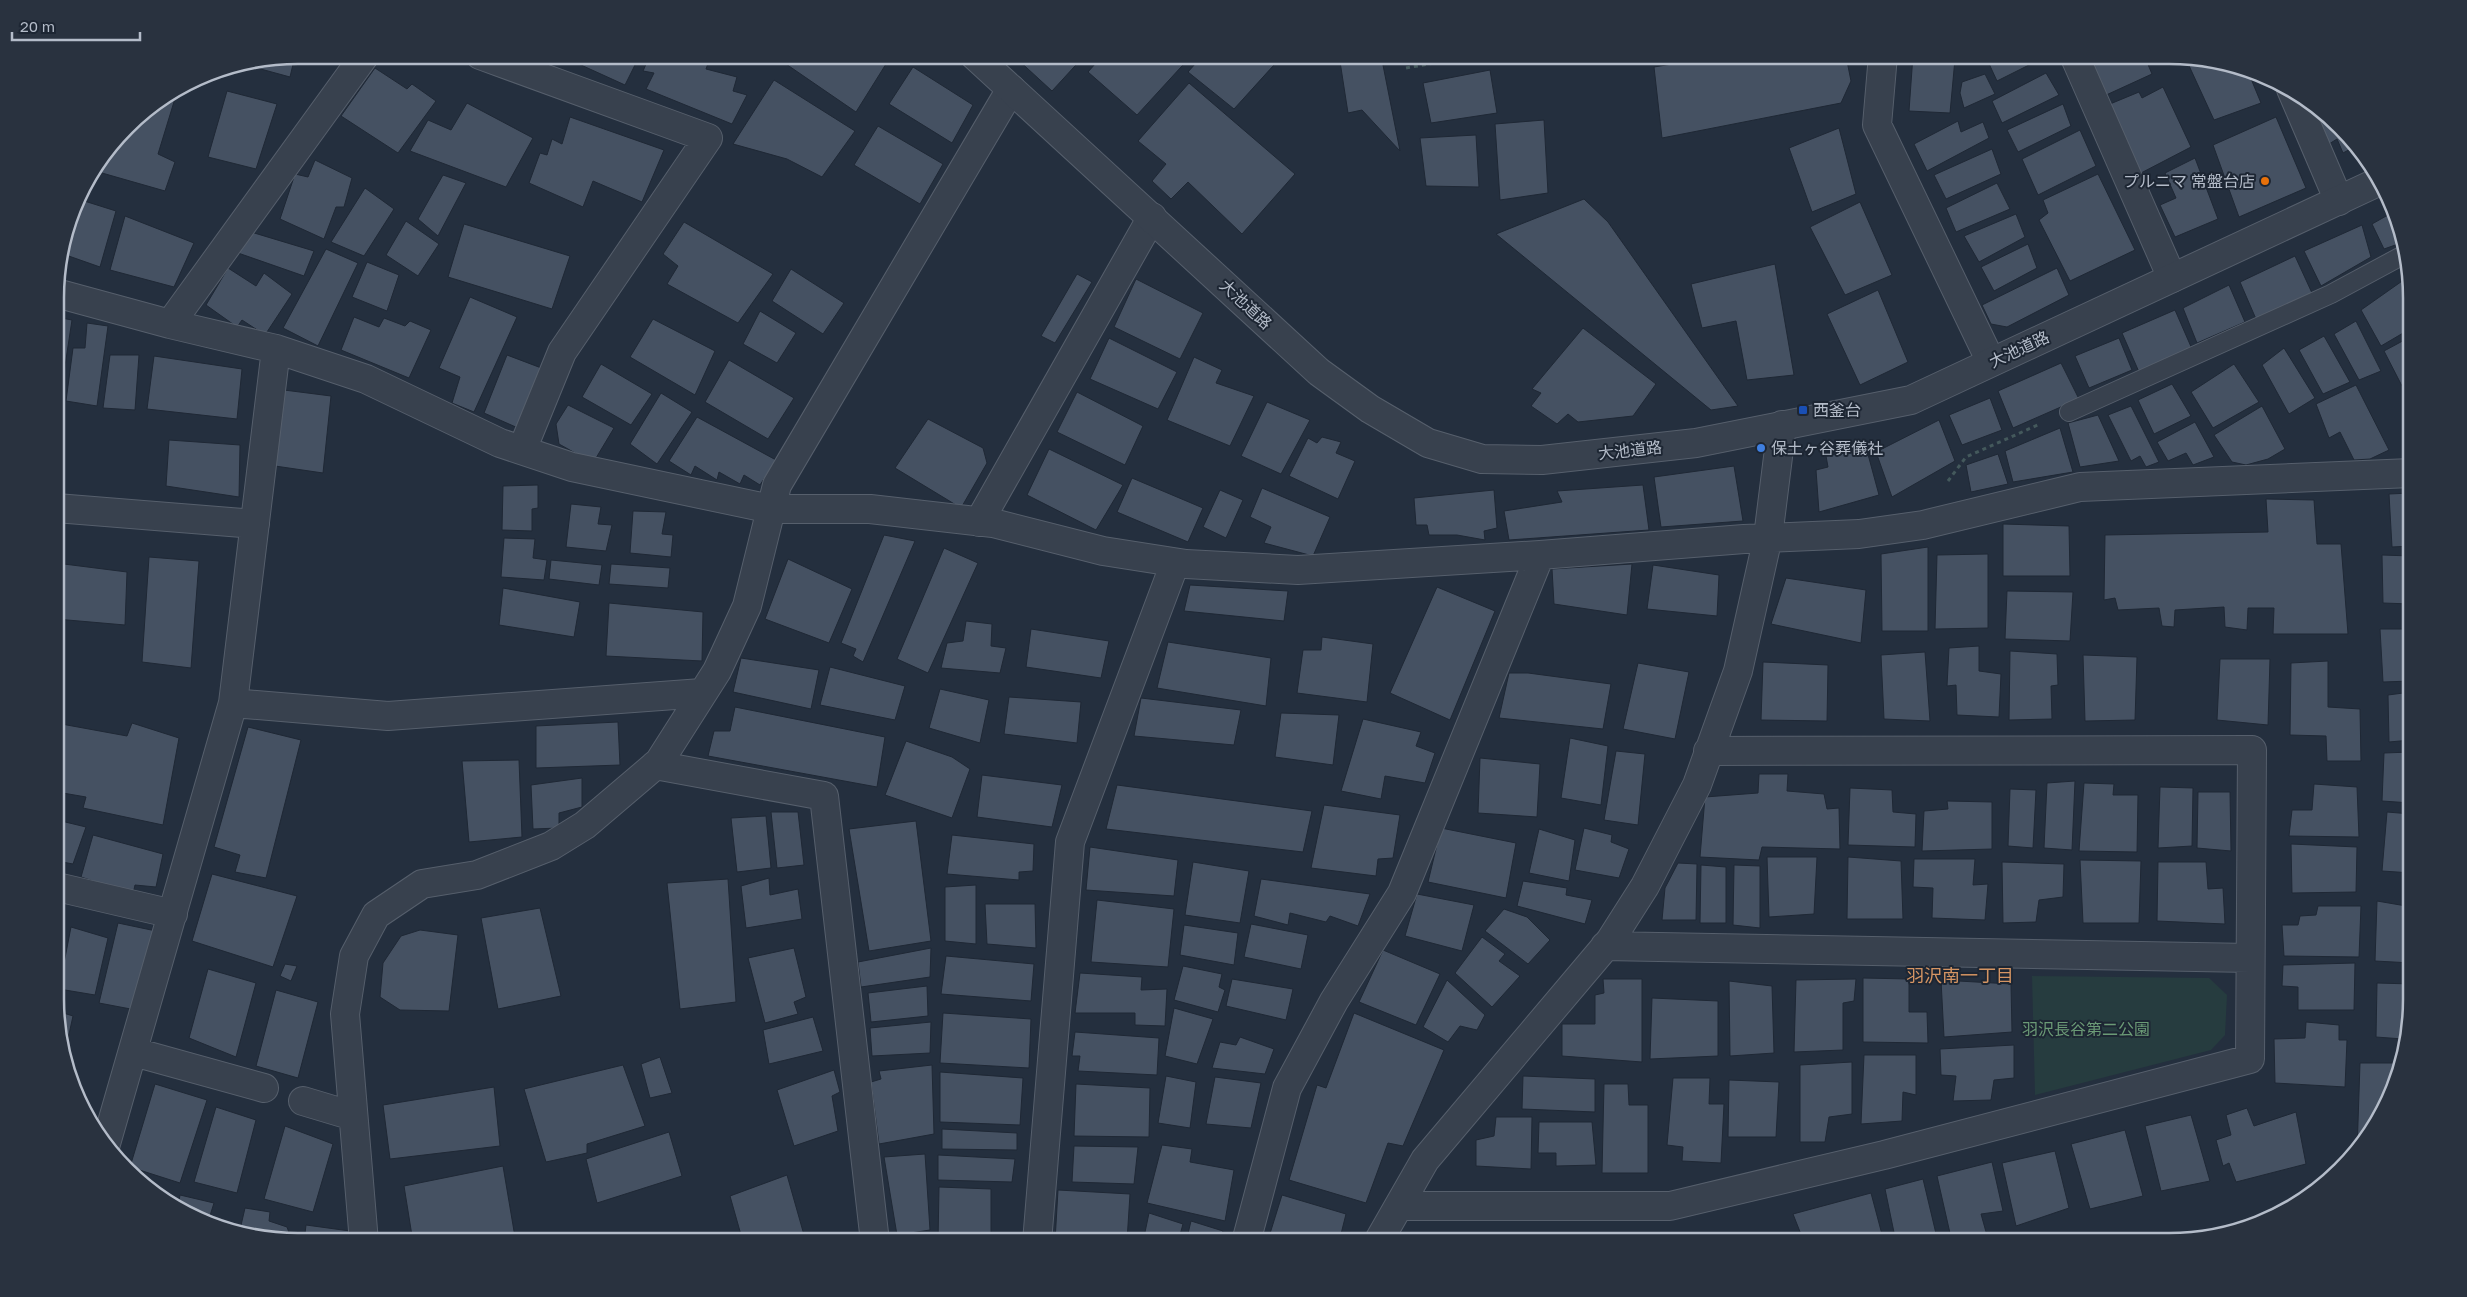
<svg xmlns="http://www.w3.org/2000/svg" width="2467" height="1297" font-family="'Golos Text','Noto Sans JP',sans-serif">
	<rect width="100%" height="100%" fill="#242f3e"/>
	<path fill="#263c3f" d="M2032 976 2209 978 2227 995 2225 1035 2211 1050 2035 1095Z"/>
	<path fill="#455162" stroke="#1f2835" d="M559 55H640L625 85Z
		M650 55H711L706 69 737 77 733 91 747 95 732 124 646 89 654 73 643 71Z
		M792 55H872L886 64 856 112 786 64Z
		M1017 55H1085L1052 91 1015 57Z
		M1103 55H1192L1137 115 1088 72Z
		M1203 55H1283L1234 109 1188 72Z
		M1339 55H1381L1400 151 1362 110 1348 113Z
		M1727 55H1842L1847 61 1851 81 1841 103 1662 138 1654 67Z
		M1913 55 1955 59 1950 113 1909 111Z
		M1985 55H2042L2043 58 1997 81Z
		M2088 55H2144L2152 74 2104 96Z
		M295 56 290 77 246 65Z
		M2185 57 2232 63 2247 69 2261 103 2214 120Z
		M913 67 973 105 952 143 889 104Z
		M375 68 407 89 412 84 436 101 398 153 341 116Z
		M1490 70 1497 113 1431 123 1423 83Z
		M2046 73 2059 95 2002 123 1992 101Z
		M1985 74 1995 94 1964 108 1960 93 1962 82Z
		M774 80 855 131 822 177 787 159 733 144Z
		M1189 83 1295 174 1242 234 1188 182 1171 199 1152 181 1166 164 1138 141Z
		M2163 87 2191 147 2141 173 2110 104 2139 92 2142 98Z
		M227 91 277 104 256 169 208 157Z
		M175 92H177L158 154 175 162 165 191 95 171 137 115Z
		M2309 102 2330 115 2356 146 2343 153 2337 139 2329 144Z
		M467 103 533 138 506 187 410 151 428 120 451 130Z
		M2063 104 2071 126 2018 152 2007 130Z
		M570 117 664 150 642 202 593 181 583 207 529 183 540 153 547 155 552 139 562 144Z
		M2276 117 2306 188 2239 217 2213 145Z
		M1544 120 1548 193 1500 200 1495 124Z
		M1958 121 1961 132 1983 122 1989 138 1927 171 1914 144Z
		M878 126 943 164 920 204 854 165Z
		M1839 128 1856 194 1812 212 1789 148Z
		M2080 130 2096 166 2038 195 2022 159Z
		M1476 135 1479 187 1426 186 1420 138Z
		M1992 149 2001 174 1946 199 1934 175Z
		M2195 158 2218 219 2175 237 2160 205 2176 198 2165 173Z
		M315 160 352 178 344 207H336L324 239 280 219 295 174 308 177Z
		M2098 174 2135 250 2070 281 2039 220 2048 213 2043 200Z
		M443 175 466 183 438 236 418 219Z
		M1997 183 2010 209 1956 232 1946 208Z
		M365 188 394 209 364 256 331 242Z
		M78 199 116 211 100 267 63 254Z
		M1584 199 1608 222 1738 406 1711 410 1496 234Z
		M1860 202 1892 275 1845 295 1810 227Z
		M2395 211 2404 242 2384 249 2372 224Z
		M2016 214 2025 237 1979 262 1964 236Z
		M125 216 194 243 174 287 110 270Z
		M406 221 439 244 418 276 386 255Z
		M684 222 773 274 738 323 667 284 678 266 663 254Z
		M464 224 570 256 552 309 448 277Z
		M2362 225 2371 257 2321 286 2304 251Z
		M251 232 314 251 304 276 238 253Z
		M2028 244 2037 268 1994 291 1981 267Z
		M326 249 358 263 318 346 283 328Z
		M2295 256 2312 293 2256 319 2240 282Z
		M367 262 399 275 387 311 352 297Z
		M1775 264 1794 375 1747 380 1736 321 1702 328 1691 284Z
		M228 268 256 286 264 273 292 294 265 335 242 320 237 327 206 305Z
		M2057 268 2069 295 2007 327 1991 324 1982 305Z
		M791 269 844 303 823 334 772 301Z
		M1077 274 1092 282 1055 343 1041 336Z
		M1136 279 1203 313 1180 359 1114 327Z
		M2405 279 2410 288V329L2381 346 2361 310Z
		M2229 285 2245 322 2197 343 2183 308Z
		M1878 290 1908 362 1860 385 1827 314Z
		M470 297 517 317 474 412 452 403 460 377 439 368Z
		M2175 310 2192 349 2139 372 2122 333Z
		M760 311 796 333 777 363 743 344Z
		M56 317 72 320 60 399 56 398Z
		M354 317 379 327 384 318 405 326 410 321 431 330 409 378 341 350Z
		M653 319 715 351 695 395 630 357Z
		M2356 321 2381 371 2359 380 2334 334Z
		M87 323 108 326 97 406 66 401 73 348H85Z
		M1583 328 1656 384 1633 416 1578 422 1568 414 1557 424 1531 406 1541 393 1532 389Z
		M2324 336 2350 382 2323 394 2299 350Z
		M2410 337V380L2402 386 2384 351Z
		M1109 338 1177 372 1158 409 1090 379Z
		M2119 338 2132 370 2089 388 2075 356Z
		M2284 348 2315 398 2289 414 2262 365Z
		M110 355H139L135 410 103 408Z
		M507 355 544 369 518 428 484 413Z
		M154 356 242 369 237 419 147 409Z
		M1194 357 1222 370 1216 383 1254 396 1230 446 1167 420Z
		M729 360 794 398 768 439 705 402Z
		M2061 363 2079 399 2013 428 1998 391Z
		M601 364 652 394 631 425 582 397Z
		M2234 364 2259 402 2213 428 2191 392Z
		M2172 384 2191 416 2154 434 2138 400Z
		M2356 385 2389 450 2370 459 2354 460 2340 432 2329 438 2316 404Z
		M284 390 331 396 323 473 275 466Z
		M1077 392 1143 426 1125 465 1057 432Z
		M661 393 692 412 657 464 630 444Z
		M1990 398 2002 430 1962 445 1949 415Z
		M1267 402 1310 420 1281 474 1241 456Z
		M568 405 614 428 593 463 559 444 556 424Z
		M2131 406 2159 462 2146 467 2140 456 2131 461 2108 415Z
		M2262 406 2285 449 2268 459 2246 465 2232 462 2214 435Z
		M2098 415 2119 461 2080 467 2068 423Z
		M697 417 776 460 760 485 744 475 740 484 719 472 717 480 695 466 691 475 669 461Z
		M928 419 983 448 987 463 961 508 895 468Z
		M1939 420 1955 461 1892 497 1876 452Z
		M2195 422 2214 457 2193 465 2186 453 2168 461 2157 442Z
		M2060 428 2073 472 2013 482 2005 451Z
		M1322 437 1341 442 1336 453 1355 461 1338 499 1289 476 1308 438 1317 443Z
		M169 440 240 445 239 497 166 486Z
		M1866 447 1879 495 1819 512 1816 470 1828 467 1826 456Z
		M1049 449 1123 485 1096 530 1027 495Z
		M1998 454 2008 484 1971 492 1966 465Z
		M1734 466 1743 521 1661 527 1654 477Z
		M1132 478 1203 508 1188 542 1117 512Z
		M538 485V508L532 509V531L502 530 503 486Z
		M1643 485 1649 530 1509 540 1504 511 1562 502 1557 491Z
		M1262 488 1330 517 1313 556 1264 543 1271 527 1250 517Z
		M1220 490 1243 500 1226 538 1203 527Z
		M1494 490 1497 528 1484 531 1485 540 1457 535H1429L1427 525H1416L1414 498Z
		M2411 493V546L2392 547 2389 494Z
		M2266 499 2314 500 2317 544H2341L2348 634H2273L2274 608H2248L2247 630 2225 627 2224 607 2175 610 2174 627 2162 626 2159 608 2118 610 2115 598 2104 600 2105 535 2268 532Z
		M571 504 601 507 598 524 612 525 606 551 566 547Z
		M633 511 666 512 662 534 673 535 671 557 630 553Z
		M2003 524 2069 526 2070 576H2003Z
		M884 535 915 541 863 662 853 656 856 649 841 643Z
		M504 538 535 539 533 558 547 560 544 580 501 577Z
		M1928 547V631H1882L1881 554Z
		M944 548 978 563 928 673 897 659Z
		M1988 554V628L1935 629 1937 555Z
		M2382 555 2411 556V604L2383 603Z
		M149 557 199 561 191 668 142 662Z
		M788 559 852 589 829 643 765 619Z
		M551 560 602 565 599 585 549 579Z
		M56 563 127 572 125 625 56 619Z
		M611 564 670 568 668 588 609 584Z
		M1632 564 1627 615 1554 604 1552 569Z
		M1653 565 1719 575 1717 616 1647 609Z
		M1786 578 1866 590 1861 643 1771 624Z
		M1190 585 1288 591 1284 621 1184 611Z
		M1437 587 1495 611 1450 720 1390 693Z
		M503 588 580 602 574 637 499 625Z
		M2007 591 2073 592 2070 641 2005 639Z
		M609 603 703 612 702 661 606 656Z
		M966 621 992 624 991 646 1006 648 1000 673 941 668 947 643 963 641Z
		M1031 629 1109 641 1101 678 1026 667Z
		M2380 629H2411V681L2383 682Z
		M1322 637 1373 644 1367 702 1297 693 1303 650H1321Z
		M1168 642 1271 658 1266 706 1157 688Z
		M1979 646V671L2001 674 1999 717 1957 715 1956 685 1947 686 1949 648Z
		M2010 651 2057 654 2058 685 2051 686 2052 719 2009 720Z
		M1925 652 1930 721 1884 719 1881 655Z
		M2083 655 2137 657 2135 720 2085 721Z
		M741 658 819 670 811 709 733 692Z
		M2220 659H2270L2268 725 2217 720Z
		M2328 661V707L2360 709 2361 761H2327L2326 736 2290 735 2291 663Z
		M1763 662 1828 665 1827 721 1761 720Z
		M1638 663 1689 672 1675 739 1623 729Z
		M830 667 905 686 895 720 820 705Z
		M1509 673H1528L1611 684 1603 729 1499 718Z
		M940 689 989 700 980 743 929 728Z
		M2411 692V740L2389 742 2388 695Z
		M1009 697 1081 702 1077 743 1004 734Z
		M1141 698 1241 710 1234 745 1134 736Z
		M735 707 885 737 877 787 708 756 714 731H730Z
		M1281 713 1339 715 1333 765 1275 757Z
		M1363 719 1421 732 1416 746 1435 753 1425 783 1385 776 1381 799 1341 791Z
		M618 722 620 765 536 768V726Z
		M56 723 127 736 132 723 179 738 163 825 83 808 86 797 57 792Z
		M248 727 301 740 266 878 235 872 240 855 214 847Z
		M1570 738 1608 746 1601 805 1561 798Z
		M906 741 952 757 970 769 952 818 885 795Z
		M1616 751 1645 754 1638 825 1604 820Z
		M2411 752V803L2382 801 2384 753Z
		M1480 758 1540 764 1537 817 1478 813Z
		M519 760 522 837 469 842 462 761Z
		M1759 774H1788L1787 791 1824 794 1827 809 1839 808 1840 849 1762 847 1759 860 1700 857 1705 797 1758 793Z
		M982 775 1062 785 1052 827 977 817Z
		M582 778V807L559 813V828L533 829 531 785Z
		M2075 781 2072 850 2044 848 2047 783Z
		M2084 783 2114 784 2113 795H2138L2137 852 2079 851Z
		M2314 784 2357 787 2359 837 2289 836 2292 810H2312Z
		M1117 785 1312 811 1303 852 1106 829Z
		M2160 787 2193 788 2192 846 2158 848Z
		M1850 788 1892 790 1893 812 1916 814 1915 847 1848 845Z
		M2010 789 2036 790 2033 848 2008 846Z
		M2198 792H2230L2231 851 2197 848Z
		M1947 801 1992 802V849L1922 851 1924 811 1948 809Z
		M1324 805 1400 815 1393 858 1378 859 1376 876 1311 868Z
		M771 812H798L804 865 777 868Z
		M2387 812 2411 814 2412 873 2382 871Z
		M766 816 771 868 737 872 731 818Z
		M57 820 86 827 73 864 57 861Z
		M916 821 931 941 869 951 849 829Z
		M1441 828 1516 843 1506 898 1428 882Z
		M1584 828 1612 835 1611 842 1629 849 1619 878 1575 870Z
		M1539 829 1575 840 1569 881 1529 873Z
		M93 835 163 854 156 887 135 885 133 894 81 877Z
		M952 835 1034 844 1033 871 1019 872V880L947 874Z
		M2291 844 2357 847 2356 892 2292 893Z
		M1090 847 1178 860 1174 896 1086 890Z
		M1767 857H1817L1814 914 1769 917Z
		M1848 857 1901 861 1903 919H1847Z
		M1914 859H1975L1973 885 1988 884 1985 920 1932 918 1933 888 1913 887Z
		M2080 860 2141 861 2139 923H2083Z
		M1193 862 1249 871 1240 923 1185 915Z
		M2002 862 2064 864 2063 897 2039 900 2036 922 2003 923Z
		M2158 862H2206L2208 889 2223 888 2225 924 2157 921Z
		M1678 863 1697 864 1696 920H1662L1665 888Z
		M1701 865 1726 867V923H1700Z
		M1734 865 1760 866V928L1733 925Z
		M212 874 297 896 273 967 192 941Z
		M769 878 770 895 798 889 802 919 746 928 741 886Z
		M728 879 736 1002 680 1009 667 883Z
		M1261 879 1370 894 1358 926 1330 916 1326 922 1290 913 1288 925 1254 916Z
		M1523 881 1567 888 1566 895 1592 900 1585 924 1517 906Z
		M976 885V944L945 941V887Z
		M1417 894 1474 905 1462 951 1405 936Z
		M1097 900 1174 909 1168 967 1091 962Z
		M2377 901 2412 907V963L2375 961Z
		M985 904H1035L1036 948 987 944Z
		M2318 906H2361L2359 957 2284 956 2282 925H2298L2300 916 2316 915Z
		M540 908 561 996 498 1009 481 918Z
		M1504 909 1527 917 1550 940 1528 964 1485 931Z
		M118 923 156 931 136 1010 99 1003Z
		M1251 924 1308 935 1301 969 1244 957Z
		M1184 925 1238 933 1234 965 1180 955Z
		M71 927 108 938 95 995 59 989Z
		M420 930 458 935 449 1011 400 1010 380 997 383 963 401 936Z
		M1482 937 1505 954 1499 961 1520 976 1492 1007 1455 973Z
		M794 948 806 997 794 1002 798 1014 765 1023 748 958Z
		M931 948 930 977 861 987 858 962Z
		M1383 950 1440 974 1416 1025 1359 1002Z
		M946 956 1034 964 1031 1001 941 994Z
		M2355 963 2354 1010H2298V987L2282 986 2283 965Z
		M285 964 297 966 291 981 280 976Z
		M1183 966 1222 974 1219 987 1225 990 1218 1012 1174 1000Z
		M208 969 256 983 236 1057 189 1038Z
		M1080 973 1142 977 1141 990 1167 989 1165 1026 1135 1025V1013H1075Z
		M1863 978 1909 979V1012H1927L1928 1043 1863 1042Z
		M1232 979 1293 989 1286 1020 1226 1006Z
		M1603 979H1642V1062L1562 1056V1024H1595V995L1604 993Z
		M1856 979 1854 1001 1843 1003V1050L1794 1052 1796 980Z
		M1447 980 1485 1015 1477 1030 1460 1026 1448 1042 1423 1027Z
		M1941 980 2011 984 2012 1032 1944 1037Z
		M1729 981 1772 986 1774 1053 1730 1056Z
		M2377 983 2412 984V1000L2403 1039 2376 1037Z
		M927 986 928 1016 871 1022 868 993Z
		M276 990 318 1002 298 1078 256 1066Z
		M1652 998 1718 1001V1056L1650 1059Z
		M1174 1008 1213 1019 1197 1064 1165 1056Z
		M57 1011 73 1016 64 1057 57 1031Z
		M943 1013 1031 1019 1029 1068 940 1063Z
		M1354 1013 1444 1050 1403 1146 1388 1143 1366 1203 1289 1180 1317 1085 1326 1088Z
		M813 1017 823 1051 769 1064 763 1030Z
		M931 1022 930 1053 872 1056 870 1028Z
		M2306 1022 2339 1025V1040H2347L2345 1087 2275 1083 2274 1039 2305 1038Z
		M1075 1032 1159 1038 1157 1075 1078 1071 1080 1056H1072Z
		M1240 1037 1274 1049 1265 1074 1212 1068 1220 1042 1236 1045Z
		M2014 1045V1078L1994 1080 1991 1100 1953 1101 1956 1076 1941 1075 1940 1049Z
		M1864 1055H1916V1095L1903 1092 1902 1121 1861 1124Z
		M660 1057 672 1093 650 1098 641 1064Z
		M1852 1062V1114L1829 1117 1825 1142H1800V1065Z
		M2360 1063H2397L2387 1107 2357 1152Z
		M623 1065 645 1126 587 1144V1153L546 1162 524 1089Z
		M932 1065 934 1134 879 1144 871 1082 881 1079 879 1071Z
		M834 1070 840 1092 832 1096 838 1131 794 1146 777 1090Z
		M940 1072 1023 1078 1020 1125 940 1122Z
		M1166 1076 1196 1082 1190 1128 1158 1123Z
		M1523 1076 1595 1079V1112L1522 1109Z
		M1215 1077 1261 1083 1251 1128 1206 1124Z
		M1673 1078H1710L1709 1104H1724L1721 1163 1682 1161 1683 1147 1667 1145Z
		M1729 1080 1779 1082 1776 1137H1728Z
		M155 1084 207 1100 180 1183 130 1167Z
		M1076 1084 1150 1088 1149 1137 1074 1136Z
		M1604 1084H1628L1629 1105H1648V1173H1602Z
		M494 1087 500 1146 390 1159 383 1105Z
		M216 1107 256 1120 237 1193 194 1182Z
		M2247 1108 2254 1126 2296 1112 2306 1164 2236 1182 2229 1163 2223 1166 2216 1140 2231 1135 2226 1115Z
		M2191 1115 2210 1181 2161 1191 2145 1126Z
		M1496 1117H1532L1531 1169 1476 1166V1140L1494 1136Z
		M1539 1122H1592L1596 1165 1556 1166V1153H1538Z
		M285 1126 333 1144 313 1212 264 1199Z
		M942 1129 1017 1133V1150L942 1149Z
		M2125 1130 2143 1196 2090 1209 2071 1144Z
		M669 1132 682 1176 597 1203 586 1159Z
		M1162 1145 1192 1149 1190 1162 1234 1170 1225 1221 1147 1203Z
		M1074 1146 1138 1147 1134 1184 1072 1182Z
		M2055 1151 2069 1208 2016 1226 2002 1163Z
		M925 1154 930 1230 897 1235 884 1157Z
		M938 1155 1015 1159 1012 1182 938 1180Z
		M1992 1162 2003 1211 1981 1214 1988 1239 1978 1242H1952L1937 1176Z
		M503 1166 515 1237 485 1242H413L404 1186Z
		M787 1175 806 1242H743L730 1196Z
		M1923 1179 1938 1242H1896L1885 1189Z
		M939 1187 991 1189V1240L938 1242Z
		M1058 1190 1130 1194 1127 1241H1055Z
		M1871 1193 1884 1242H1804L1793 1214Z
		M180 1195 214 1203 208 1222 229 1227 228 1231 190 1217 178 1207Z
		M1282 1195 1346 1214 1339 1242 1268 1240Z
		M245 1208 270 1212 269 1221 287 1227 292 1241 239 1234Z
		M1149 1213 1183 1224 1178 1242H1161L1144 1237Z
		M1191 1221 1223 1231 1219 1242H1186Z
		M306 1225 350 1231 349 1242H304Z"/>
	<g fill="none" stroke-linecap="round" stroke-linejoin="round">
		<g stroke="#565f6c" stroke-width="20">
			<path id="service" d="M2069 412 2331 294 2407 253"/>
		</g>
		<g stroke="#565f6c" stroke-width="30">
			<path id="minor" d="M480 55 708 138 562 352 522 450
				M1883 55 1877 125 1991 362
				M2074 55 2172 278
				M2291 89 2339 201
				M56 293 170 324 276 349 366 379 500 443 572 467 771 509H870L993 523 1103 551 1186 564 1298 570 1540 555 1744 539 1859 534 1923 525 2080 487 2411 473
				M170 324 365 55
				M56 508 255 524
				M979 522 1152 217
				M233 703 388 716 702 693
				M655 765 824 796 875 1242
				M57 887 173 914
				M1605 946 2250 958
				M134 1052 264 1088
				M303 1101 353 1116
				M105 1147 233 703 276 349
				M1399 1206H1670L1884 1155 2250 1059 2252 750 1708 751
				M364 1242 345 1014 354 956 376 915 422 884 477 875 551 846 585 825 659 762 717 671 747 606 777 485 1011 89
				M1037 1242 1070 842 1175 563
				M1246 1242 1287 1088 1334 1001 1402 893 1540 555
				M1378 1242 1425 1160 1610 941 1645 886 1697 785 1738 671 1768 537 1782 425"/>
		</g>
		<g stroke="#565f6c" stroke-width="30">
			<path id="tertiary" d="M974 55 1319 372 1370 409 1428 443 1482 459 1542 460 1696 443 1911 400 2380 181"/>
		</g>
		<path stroke="#44595c" stroke-width="3" stroke-dasharray="4 4" stroke-linecap="butt" d="M1406 68 1480 55
			M1948 481 1966 457 2040 424"/>
		<use href="#service" stroke="#38414e" stroke-width="18"/>
		<use href="#minor" stroke="#38414e" stroke-width="28"/>
		<use href="#tertiary" stroke="#38414e" stroke-width="28"/>
	</g>
	<circle fill="#e8710a" stroke="#1d2633" stroke-width="2" cx="2265" cy="181" r="5"/>
	<rect fill="#1a4fb4" stroke="#1d2633" stroke-width="2" x="1798" y="405" width="10" height="10" rx="2.5"/>
	<circle fill="#3f7fe0" stroke="#1d2633" stroke-width="2" cx="1761" cy="448" r="5"/>
	<g text-anchor="middle" stroke-width="4" stroke-linejoin="round" paint-order="stroke">
		<g font-size="16" fill="#b4bcc9" stroke="#1d2633" text-anchor="start">
			<text x="2255" y="187" text-anchor="end">プルニマ 常盤台店</text>
			<text x="1813" y="416">西釜台</text>
			<text x="1771" y="454">保土ヶ谷葬儀社</text>
		</g>
		<g font-size="16" fill="#b4bcc9" stroke="#1d2633">
			<text transform="translate(1246 304) rotate(43)" y="6">大池道路</text>
			<text transform="translate(2019 349) rotate(-25)" y="6">大池道路</text>
			<text transform="translate(1630 450) rotate(-6)" y="6">大池道路</text>
		</g>
		<g font-size="16" fill="#6b9a76" stroke="#1d2633">
			<text x="2086" y="1035">羽沢長谷第二公園</text>
		</g>
		<g font-size="18" fill="#d59563" stroke="#1d2633">
			<text x="1960" y="982">羽沢南一丁目</text>
		</g>
	</g>
	<path d="M0 0H2467V1297H0ZM298 64H2169A234 234 0 0 1 2403 298V999A234 234 0 0 1 2169 1233H298A234 234 0 0 1 64 999V298A234 234 0 0 1 298 64Z" fill="#29323f" fill-rule="evenodd"/>
	<path fill="none" stroke="#b4bcc9" stroke-width="2.5" d="M298 64H2169A234 234 0 0 1 2403 298V999A234 234 0 0 1 2169 1233H298A234 234 0 0 1 64 999V298A234 234 0 0 1 298 64Z"/>
	<path d="M12 32v8h128v-8" fill="none" stroke="#b4bcc9" stroke-width="2.5"/>
	<text x="20" y="32" font-size="15" fill="#b4bcc9" stroke="#1d2633" stroke-width="4" paint-order="stroke">20 m</text>
</svg>
